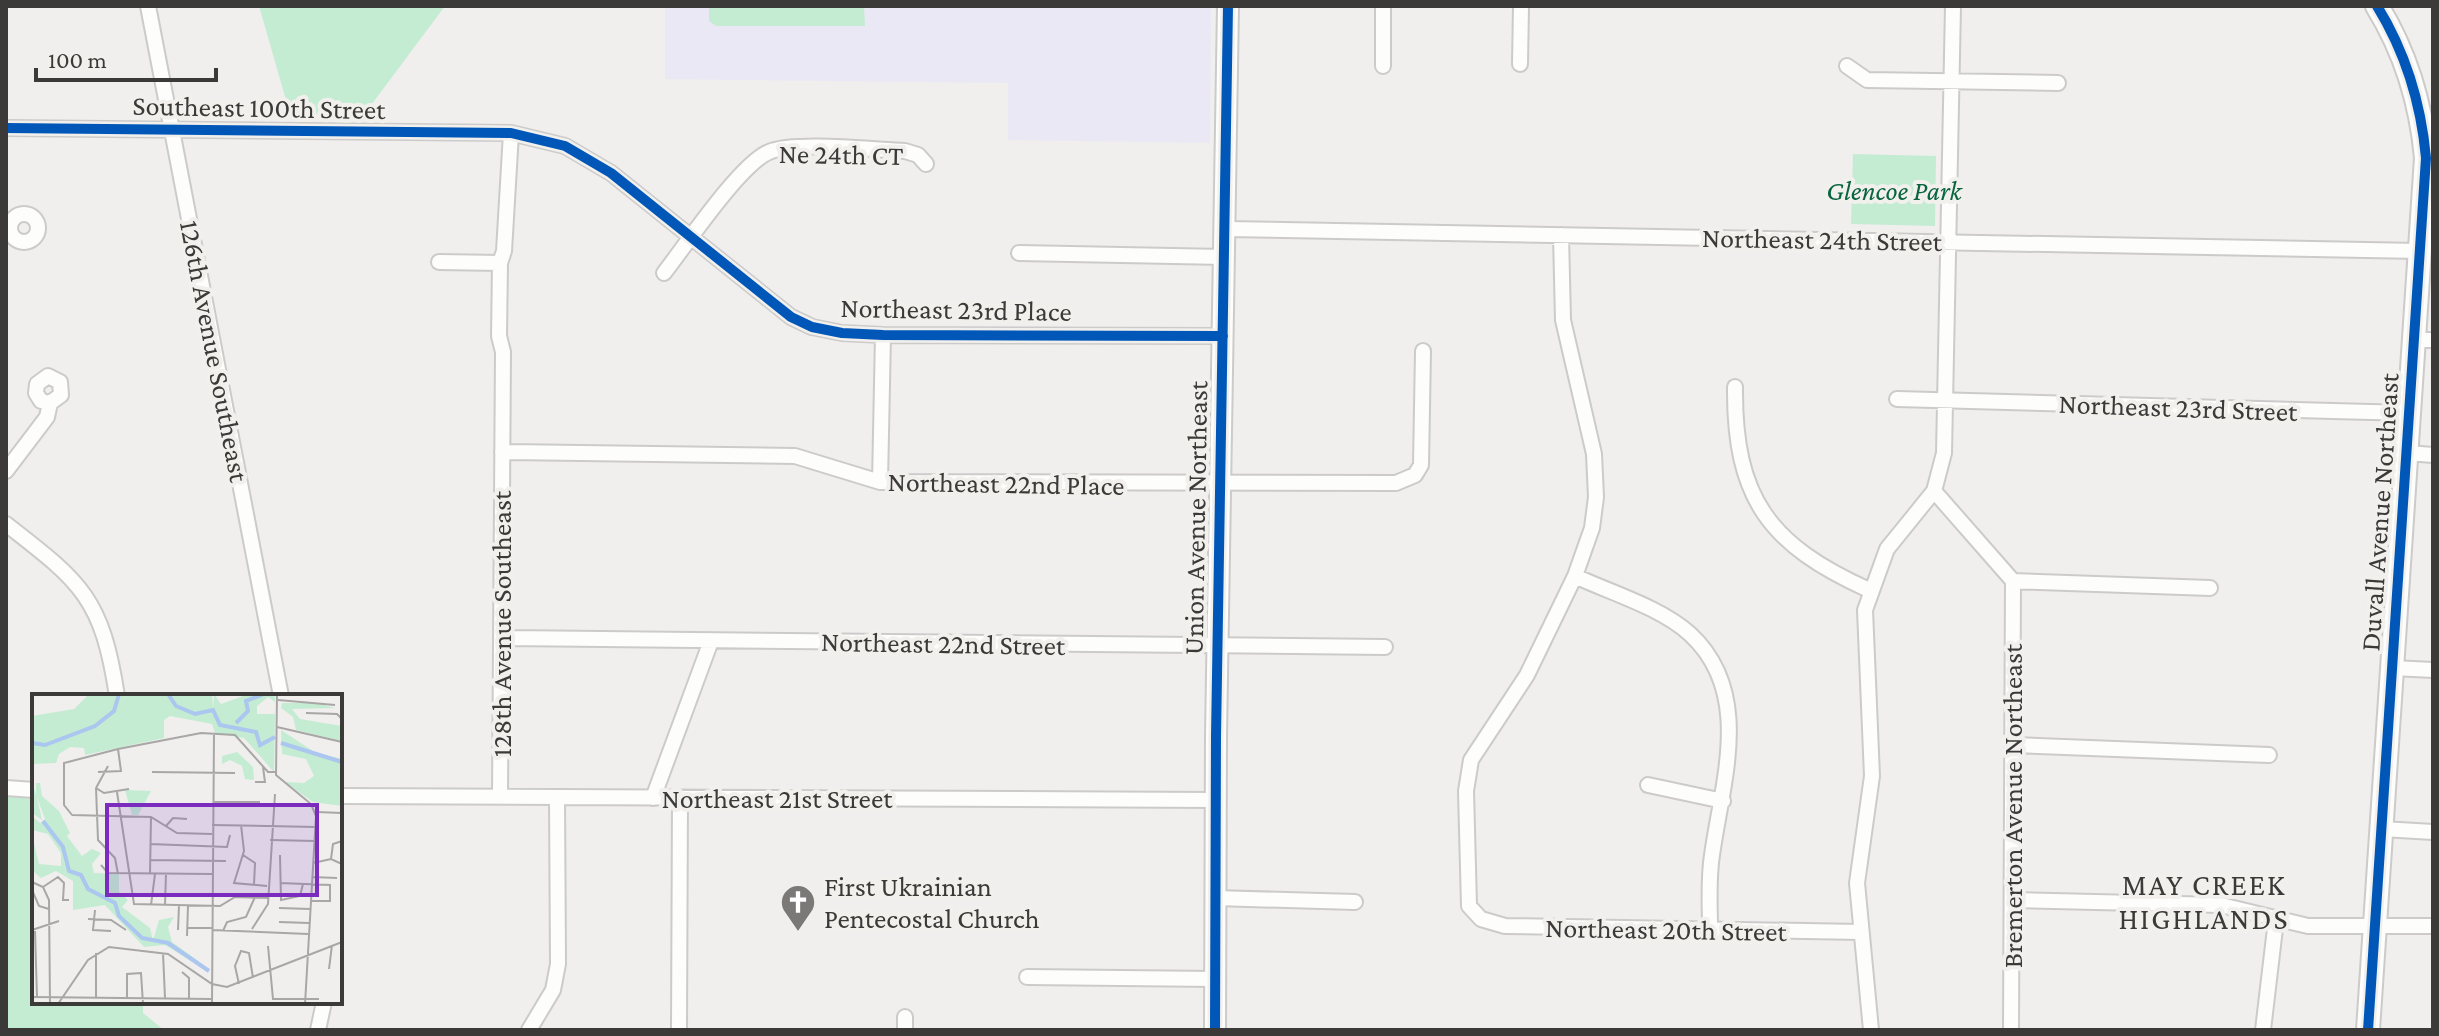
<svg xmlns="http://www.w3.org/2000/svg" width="2439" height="1036" font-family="'Crimson Pro',serif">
	<rect width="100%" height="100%" fill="#f0efee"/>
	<path fill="#eae8f4" d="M665 6H1211L1210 143 1008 140V83L665 79Z"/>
	<path fill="#c3ecd3" d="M259 6H445L363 116 290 114Z
		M709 6H864L865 26H716L709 21Z
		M1853 154 1936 156 1935 226 1851 224Z
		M6 795 34 796V1002H143V1013L164 1030H6Z"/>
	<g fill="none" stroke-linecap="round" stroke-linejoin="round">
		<g stroke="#cccbca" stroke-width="18">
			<path id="street" d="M148 6 281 696
				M1520 64 1521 6
				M1383 66V6
				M1847 66 1867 80 2058 83
				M6 128 511 133 565 146 611 173 791 317 812 327 842 333 883 335 1223 336
				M10 228a14 14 0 1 1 28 0a14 14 0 1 1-28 0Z
				M1225 229 2420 251
				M1561 235 1563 320 1594 454 1596 497 1592 528 1575 576 1527 675 1471 760 1466 791 1469 906 1481 919 1505 926 1861 932
				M1019 253 1224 257
				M439 262 500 263
				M664 273C686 245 740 164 769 152 794 141 875 150 905 151L918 155 926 164
				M2414 340H2433
				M1735 387C1734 498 1769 545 1869 590
				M1897 399 2409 413
				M502 452 795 456 880 482 1396 483 1415 475 1421 465 1423 351
				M2407 453 2433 455
				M6 471 47 417 50 403 61 395 60 382 48 376 37 384 36 393 41 401 50 403
				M880 482 883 335
				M1934 491 2013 581
				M6 524C82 583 102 598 117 696
				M1575 576C1611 593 1660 607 1690 634 1754 693 1722 782 1712 855 1708 880 1710 905 1710 929
				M2013 581 2210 588
				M501 638 1385 647
				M2393 668 2433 670
				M2013 745 2269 755
				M1648 785 1723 801
				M6 788 34 790
				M340 796 1215 800
				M500 796 503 352 499 336 500 263 504 251 511 133
				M653 798 711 641
				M2382 829 2433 832
				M1215 898 1355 902
				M2013 900 2221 905 2308 926H2433
				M1027 977 1215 979
				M905 1017V1030
				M318 1030 324 1002
				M529 1030 553 990 558 964 557 797
				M679 1030 680 798
				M1871 1030 1857 883 1872 776 1865 610 1887 549 1934 491 1944 453 1953 6
				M2011 1030 2013 581
				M2263 1030 2276 920"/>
		</g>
		<g stroke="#cccbca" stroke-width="24">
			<path id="secondary" d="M1215 1030 1216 736 1228 6"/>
		</g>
		<g stroke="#cccbca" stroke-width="26">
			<path id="primary" d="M2368 1030 2426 158C2421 103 2406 53 2377 6"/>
		</g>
		<use href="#street" stroke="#fdfdfc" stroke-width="14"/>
		<use href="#secondary" stroke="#fdfdfc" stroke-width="20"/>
		<use href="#primary" stroke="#fdfdfc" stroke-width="22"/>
		<g stroke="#f1f0ed" stroke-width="15">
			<path id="cycleway" d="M6 128 511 133 565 146 611 173 791 317 812 327 842 333 883 335 1223 336
				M1215 1030 1216 736 1228 6
				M2368 1030 2426 158C2421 103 2406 53 2377 6"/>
		</g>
		<use href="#cycleway" stroke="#0057b8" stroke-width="10"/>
	</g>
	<defs>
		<g id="church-pin" transform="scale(1.8)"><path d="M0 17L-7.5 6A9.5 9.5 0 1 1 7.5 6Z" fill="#7a7978" stroke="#f1f0ed"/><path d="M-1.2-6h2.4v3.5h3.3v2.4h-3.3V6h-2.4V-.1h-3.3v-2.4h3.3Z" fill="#fff"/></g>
	</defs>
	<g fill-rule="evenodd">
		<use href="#church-pin" x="798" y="902"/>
	</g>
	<g text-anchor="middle" stroke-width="8" stroke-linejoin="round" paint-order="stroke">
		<g font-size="28" fill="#3b3a39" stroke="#f1f0ed">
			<text transform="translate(259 107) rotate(1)" y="10">Southeast 100th Street</text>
			<text transform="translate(841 154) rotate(1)" y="10">Ne 24th CT</text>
			<text transform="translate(1822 239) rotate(1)" y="10">Northeast 24th Street</text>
			<text transform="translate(956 309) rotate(1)" y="10">Northeast 23rd Place</text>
			<text transform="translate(215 351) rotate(79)" y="10">126th Avenue Southeast</text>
			<text transform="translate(2178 407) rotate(2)" y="10">Northeast 23rd Street</text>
			<text transform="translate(1006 483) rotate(1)" y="10">Northeast 22nd Place</text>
			<text transform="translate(2379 512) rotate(-86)" y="10">Duvall Avenue Northeast</text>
			<text transform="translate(1195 518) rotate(-89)" y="10">Union Avenue Northeast</text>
			<text transform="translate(501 624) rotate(-90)" y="10">128th Avenue Southeast</text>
			<text transform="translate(943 643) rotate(1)" y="10">Northeast 22nd Street</text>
			<text x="777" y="808">Northeast 21st Street</text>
			<text transform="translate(2012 806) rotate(-90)" y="10">Bremerton Avenue Northeast</text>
			<text transform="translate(1666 929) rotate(1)" y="10">Northeast 20th Street</text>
		</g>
		<g font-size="28" font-style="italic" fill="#09653e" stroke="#f1f0ed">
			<text x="1894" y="200">Glencoe Park</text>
		</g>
		<g font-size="28" fill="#3b3a39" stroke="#f1f0ed" text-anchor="start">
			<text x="824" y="896">First Ukrainian<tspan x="824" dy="32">Pentecostal Church</tspan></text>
		</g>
		<g font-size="30" letter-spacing="2" fill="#3b3a39" stroke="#f1f0ed">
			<text x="2204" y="895">MAY CREEK<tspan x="2204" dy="34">HIGHLANDS</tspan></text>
		</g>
	</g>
	<g transform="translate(32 694)">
		<rect width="310" height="310" fill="#f0efee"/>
		<path d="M57 0H180L181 15 182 0 189 10 217 0 243 1V8L236 3 225 12V20H243L242 78 212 44 183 39 180 30 138 22 132 26V44L53 61 52 54 38 53 27 60 24 69 0 70V22L42 15ZM284 9 303 14 260 15 268 25 310 32V47L264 36 261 23 249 14 250 9ZM249 36 284 59 310 65V112L281 108 253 88 272 89 282 82 274 65 250 60ZM205 58 221 73 222 86 213 85 210 72 198 66 190 70V62ZM0 88 4 101V89H8L10 102 27 117 38 139 35 142 50 162 60 155 69 159 60 170 62 179 87 180V198L96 206 90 213 118 234 121 247 127 226 142 223 136 233 140 248 165 266 172 275 133 251 112 253 73 211 41 216V187L24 177 9 184 2 178 1 145 7 170 29 172V159L16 140 0 136V122L8 129 13 125 5 103 10 126 0 119ZM93 96 119 97 106 121H100Z" fill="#c3ecd3"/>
		<path fill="none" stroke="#abc6ef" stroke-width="4" d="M136 0 144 12 163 20 181 16 188 31 224 38 228 51 243 43M204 29 216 17 214 7 232 0M0 49 13 51 63 32 82 17 87 0M249 49 310 68M11 127 31 153 37 177 49 181 56 195 83 209 87 222 110 244 136 249 177 277"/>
		<path fill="none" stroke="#a8a7a6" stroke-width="2" d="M245 0 244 81 279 110 284 122 273 310M246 6 303 11M274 19 305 20 310 25M245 33 310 48M66 78 89 77 86 55M120 78 203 79M223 88H233L231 73M64 94 66 146 83 164 86 180M64 94 72 99 97 95M64 94 76 72M85 98 102 210 188 212 203 203 236 204M181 108H228M285 118 310 119M40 121 32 111V69L86 55 169 39 203 41 236 78H245M40 121 119 123 145 139 180 140M180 131 284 133M209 131 212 157 202 189 235 192M134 132 141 124 155 125M238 146 283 147M118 150 195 153 198 141M211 161 223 169 222 191M248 161 249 206 268 202 271 190M299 165 301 150 310 147M118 166 194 167M281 169 299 165 310 170M69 171 76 179 180 180M118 180 119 123M280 183 305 184M0 188 11 193 17 206 18 310M248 189 298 191V207H279M11 193 26 183 32 189 31 206H37M0 196 7 212 17 215M119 211 123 180M133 211 134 180M247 214 278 215M63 216 61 236 79 237M56 225 79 226 94 236M247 228 277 229M155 234H180M220 235 236 210 243 100M0 236 27 227M146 236 147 211M180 236 276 240M3 237 5 303M191 237 195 228 214 223 223 203M155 242 156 212M236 252 241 305H287M64 259V303M131 259 133 304M297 275 300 251M150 278 157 284V305M207 290 203 272 209 257 217 259 221 284M0 303 180 305M95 304V280L109 279 111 310M26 310 56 266 77 253 136 260 180 290 195 293 310 248M180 310 182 39"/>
		<path fill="#7b2cbf" fill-opacity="0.15" stroke="#7b2cbf" stroke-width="4" d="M75 111H285V201H75Z"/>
		<rect width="310" height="310" fill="none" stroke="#3b3a39" stroke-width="4"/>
	</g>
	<rect width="2439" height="1036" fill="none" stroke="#3b3a39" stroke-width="16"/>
	<path d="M36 68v12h180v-12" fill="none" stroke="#3b3a39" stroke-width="4"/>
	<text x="48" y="68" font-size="24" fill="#3b3a39" stroke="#f1f0ed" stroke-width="6" paint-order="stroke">100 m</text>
</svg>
